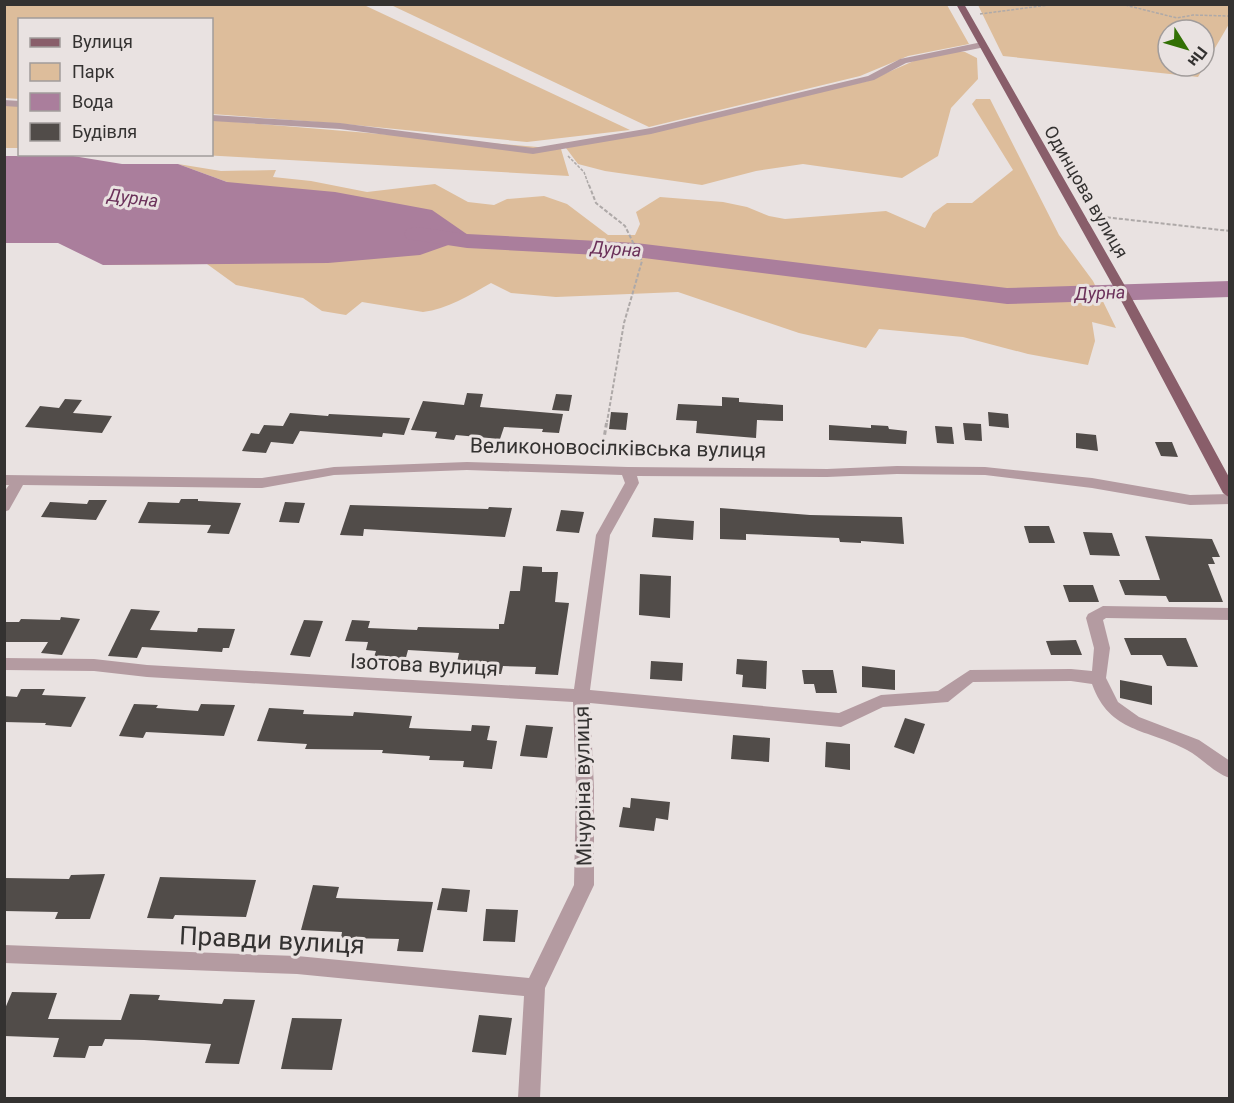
<svg xmlns="http://www.w3.org/2000/svg" width="1234" height="1103" font-family="Roboto,sans-serif">
	<rect width="100%" height="100%" fill="#e9e2e1"/>
	<path fill="#ddbd9b" fill-rule="evenodd" d="M4 5H364L630 130 527 142 344 124 212 114V20H20L19 99 5 98Z
		M391 5H947L969 44 908 56 860 76 649 127Z
		M978 5H1229V24L1198 77 1003 56ZM1168 30H1204V66H1168Z
		M956 51 965 52 977 58 978 79 951 108 938 156 902 178 803 164 756 171 702 185 605 171 578 164 566 148 868 81 916 60Z
		M976 99H990L1059 235 1093 281 1116 328 1092 322 1095 341 1088 365 1028 354 963 337 879 329 866 348 799 333 678 292 556 297 511 293 491 283C470 295 447 309 423 312L362 302 346 315 322 311 303 298 236 285 207 264 103 265 227 182 178 164 221 171 276 170 273 177 311 181 367 192 435 184 468 202 494 205 507 199 544 196 567 204 608 235H635L640 224 636 212 660 197 723 202 747 207 769 216 785 219 886 211 925 228 933 213 947 203H972L1013 170 972 104Z
		M5 103 19 104V148H5Z
		M212 120 561 149 569 176 202 155 212 154Z"/>
	<path fill="#aa7e9c" d="M5 156H73L122 164H178L227 182 335 192 432 210 471 237 420 255 328 263 103 265 58 243H5Z"/>
	<g fill="none" stroke-linecap="round" stroke-linejoin="round">
		<path fill="#aa7e9c" fill-rule="evenodd" d="M416 227 467 234 636 243 1007 288 1230 281V297L1007 304 636 257 467 248 407 239 404 234 407 229Z"/>
	</g>
	<path fill="#514c49" d="M467 393 483 394 480 407 563 414 559 433 542 432 543 429 504 427 500 439 456 435 454 440 435 438 437 432 411 430 423 401 464 405Z
		M556 394 572 395 569 411 552 410Z
		M722 397 739 398V402L783 405V421L757 420 756 438 696 433 697 421 676 420 678 404 722 406Z
		M65 399 82 400 73 413 112 416 102 433 25 427 40 406 59 408Z
		M611 412 628 413 626 430 609 429Z
		M988 412 1008 414 1009 428 989 426Z
		M290 413 328 416 329 414 410 418 404 435 383 433 382 437 300 431 293 444 271 442 266 453 242 451 251 433 259 434 264 425 283 426Z
		M963 423 981 424 982 441 965 440Z
		M829 425 871 428V425L888 426 889 429 907 431 906 444 829 440Z
		M935 426 952 427 954 444 937 443Z
		M1076 433 1096 435 1098 451 1076 448Z
		M1155 442H1172L1178 457 1161 456Z
		M181 499H198V501L241 503 229 534 207 533 211 525 138 523 148 502 179 503Z
		M89 500H107L96 520 41 517 50 502 87 504Z
		M285 502 305 503 299 523 279 522Z
		M350 505 488 509 489 507 512 508 505 537 364 529 363 536 340 535Z
		M720 508 810 515 902 517 904 544 861 541V543L840 542 839 538 746 534V540L720 539Z
		M561 510 584 512 579 533 556 531Z
		M654 518 694 521 693 540 652 537Z
		M1024 526H1049L1055 543H1029Z
		M1083 532 1112 533 1120 556 1090 555Z
		M1145 536 1212 539 1220 557H1212L1215 564H1208L1223 602H1169L1166 596 1125 595 1119 580H1160Z
		M523 566 542 567V572H558L555 602 569 603 558 675 535 674 536 667 503 666 501 674 455 672 459 653 408 650 405 661 373 660 376 651 366 650 368 642 345 641 352 620 370 621 368 628 417 630 418 627 499 629V624H504L510 591H520Z
		M640 574 671 576 670 618 639 615Z
		M1063 585H1093L1099 602H1069Z
		M131 609 160 611 150 630 197 632 198 628 235 629 229 648H223L222 652 142 647 137 658 108 656Z
		M61 617 80 619 62 655 41 653 48 642H4V622H19L21 619 60 620Z
		M304 620 323 621 310 657 290 655Z
		M1124 638H1186L1198 667 1167 666 1162 655H1131Z
		M1076 640 1082 655H1051L1046 641Z
		M737 659 767 661 766 689 742 687 743 675 736 674Z
		M651 661 683 663 682 681 650 679Z
		M862 666 895 670V690L862 687Z
		M802 670H833L837 693H816L814 684H804Z
		M1120 680 1152 686V705L1120 698Z
		M21 689H45L42 695 86 697 71 727 45 725 46 723 4 722V696L17 697Z
		M134 704 158 705 156 708 198 711 201 704 235 705 224 736 146 732 143 738 119 736Z
		M269 708 304 710 303 714 353 716 354 712 412 716 409 728 471 731 472 725 490 726 487 740 497 741 492 769 463 767 464 761 429 760 430 756 382 753 383 750 305 749 307 744 257 741Z
		M905 718 925 724 914 754 894 747Z
		M526 725 553 727 547 758 520 756Z
		M733 735 770 738 769 762 731 759Z
		M826 742 850 744V770L825 767Z
		M631 798 670 802 668 820 656 818 654 831 619 827 623 807 630 808Z
		M105 874 90 919H55L58 912 4 911V878L69 879 71 875Z
		M160 877 191 878 256 880 246 917 175 915 173 919 147 918Z
		M313 885 339 887 336 898 433 902 423 952 397 951 399 939 341 938 342 932 301 930Z
		M442 888 470 890 467 912 437 910Z
		M486 909 518 910 515 942 483 941Z
		M12 992 57 993 48 1019 121 1020 130 994 160 995 158 1000 222 1004 224 999 255 1000 239 1064 205 1063 211 1044 144 1040 105 1039 102 1046H89L85 1058 53 1057 59 1038 4 1036V1011Z
		M479 1015 512 1018 506 1055 472 1052Z
		M292 1018 342 1019 332 1070 281 1069Z"/>
	<g fill="none" stroke-linecap="round" stroke-linejoin="round">
		<path stroke="#aea9a8" stroke-width="1.5" stroke-dasharray="3 1.5" stroke-linecap="butt" d="M1121 4 1177 18 1193 15 1230 16
			M980 14 1056 4
			M568 156 584 172 589 186"/>
		<path stroke="#aea9a8" stroke-width="2" stroke-dasharray="4 2" stroke-linecap="butt" d="M589 185 596 203 625 226 642 261 624 323 607 422
			M1095 216 1230 231"/>
		<path stroke="#aea9a8" stroke-width="3" stroke-dasharray="4.5 3" stroke-linecap="butt" d="M601 457 607 420"/>
		<path fill="#b49ba1" fill-rule="evenodd" d="M982 42 986 45 985 47 906 63 874 80 651 134 533 154 340 129 212 121V115L340 123 533 148 651 128 868 76 900 59Z
			M4 100 20 101V107L4 106Z
			M467 462 628 467 827 469 897 466 985 467 1092 478 1190 495 1230 494V504L1190 505 1092 488 985 475 897 474 827 477 637 476 639 483 610 535 590 690 839 713 881 695 938 691 970 670 1071 669 1092 671 1094 648 1086 618 1088 614 1103 606 1230 608V620L1106 618 1103 620 1110 648 1106 678 1118 702 1139 717 1199 740 1230 761V778C1214 773 1202 758 1187 750 1147 728 1110 734 1092 684L1071 681 973 682 948 702 883 707 841 727 590 703 594 788V885L545 988 540 1098H518L524 996 297 974 4 963V945L297 956 529 978 574 885 576 788 573 702 147 677 94 671 4 670V658L94 659 147 665 574 689 596 535 625 483 622 475 467 470 334 475 262 488 23 485 9 510 4 512V492L9 485H4V475L262 478 334 467Z"/>
		<path fill="#895e6a" fill-rule="evenodd" d="M956 4H964L1129 293 1230 479V498L1223 493 1117 293Z"/>
	</g>
	<g text-anchor="middle" stroke-width="6" stroke-linejoin="round" paint-order="stroke">
		<g font-size="18" fill="#343231" stroke="#e9e2e1">
			<text transform="translate(1086 192) rotate(60)" y="6">Одинцова вулиця</text>
		</g>
		<g font-size="18" font-style="italic" fill="#6b315a" stroke="#e9e2e1">
			<text transform="translate(133 198) rotate(7)" y="6">Дурна</text>
			<text transform="translate(616 249) rotate(4)" y="6">Дурна</text>
			<text transform="translate(1100 293) rotate(-2)" y="6">Дурна</text>
		</g>
		<g font-size="21" fill="#343231" stroke="#e9e2e1">
			<text transform="translate(618 448) rotate(1)" y="7">Великоновосілківська вулиця</text>
			<text transform="translate(424 665) rotate(3)" y="7">Ізотова вулиця</text>
			<text transform="translate(583 786) rotate(-91)" y="7">Мічуріна вулиця</text>
		</g>
		<g font-size="26" fill="#343231" stroke="#e9e2e1">
			<text transform="translate(272 940) rotate(3)" y="9">Правди вулиця</text>
		</g>
	</g>
	<rect width="1234" height="1103" fill="none" stroke="#343231" stroke-width="12"/>
	<rect x="18" y="18" width="195" height="138" fill="#e9e2e1" stroke="#a19c9b" stroke-width="1.5"/>
	<rect x="30" y="38" width="30" height="9" fill="#895e6a" stroke="#a19c9b" stroke-width="1.5"/>
	<text x="72" y="48" font-size="18" fill="#343231">Вулиця</text>
	<rect x="30" y="63" width="30" height="18" fill="#ddbd9b" stroke="#a19c9b" stroke-width="1.5"/>
	<text x="72" y="78" font-size="18" fill="#343231">Парк</text>
	<rect x="30" y="93" width="30" height="18" fill="#aa7e9c" stroke="#a19c9b" stroke-width="1.5"/>
	<text x="72" y="108" font-size="18" fill="#343231">Вода</text>
	<rect x="30" y="123" width="30" height="18" fill="#514c49" stroke="#a19c9b" stroke-width="1.5"/>
	<text x="72" y="138" font-size="18" fill="#343231">Будівля</text>
	<g transform="translate(1186 48) rotate(127)"><circle r="28" fill="#e9e2e1" stroke="#a19c9b" stroke-width="1.5"/>
	<path d="M0-4.5L10 22L0 15L-10 22Z" fill="#327004"/>
	<text y="-9" font-size="16" font-weight="bold" text-anchor="middle" fill="#343231">Пн</text>
	</g>
</svg>
